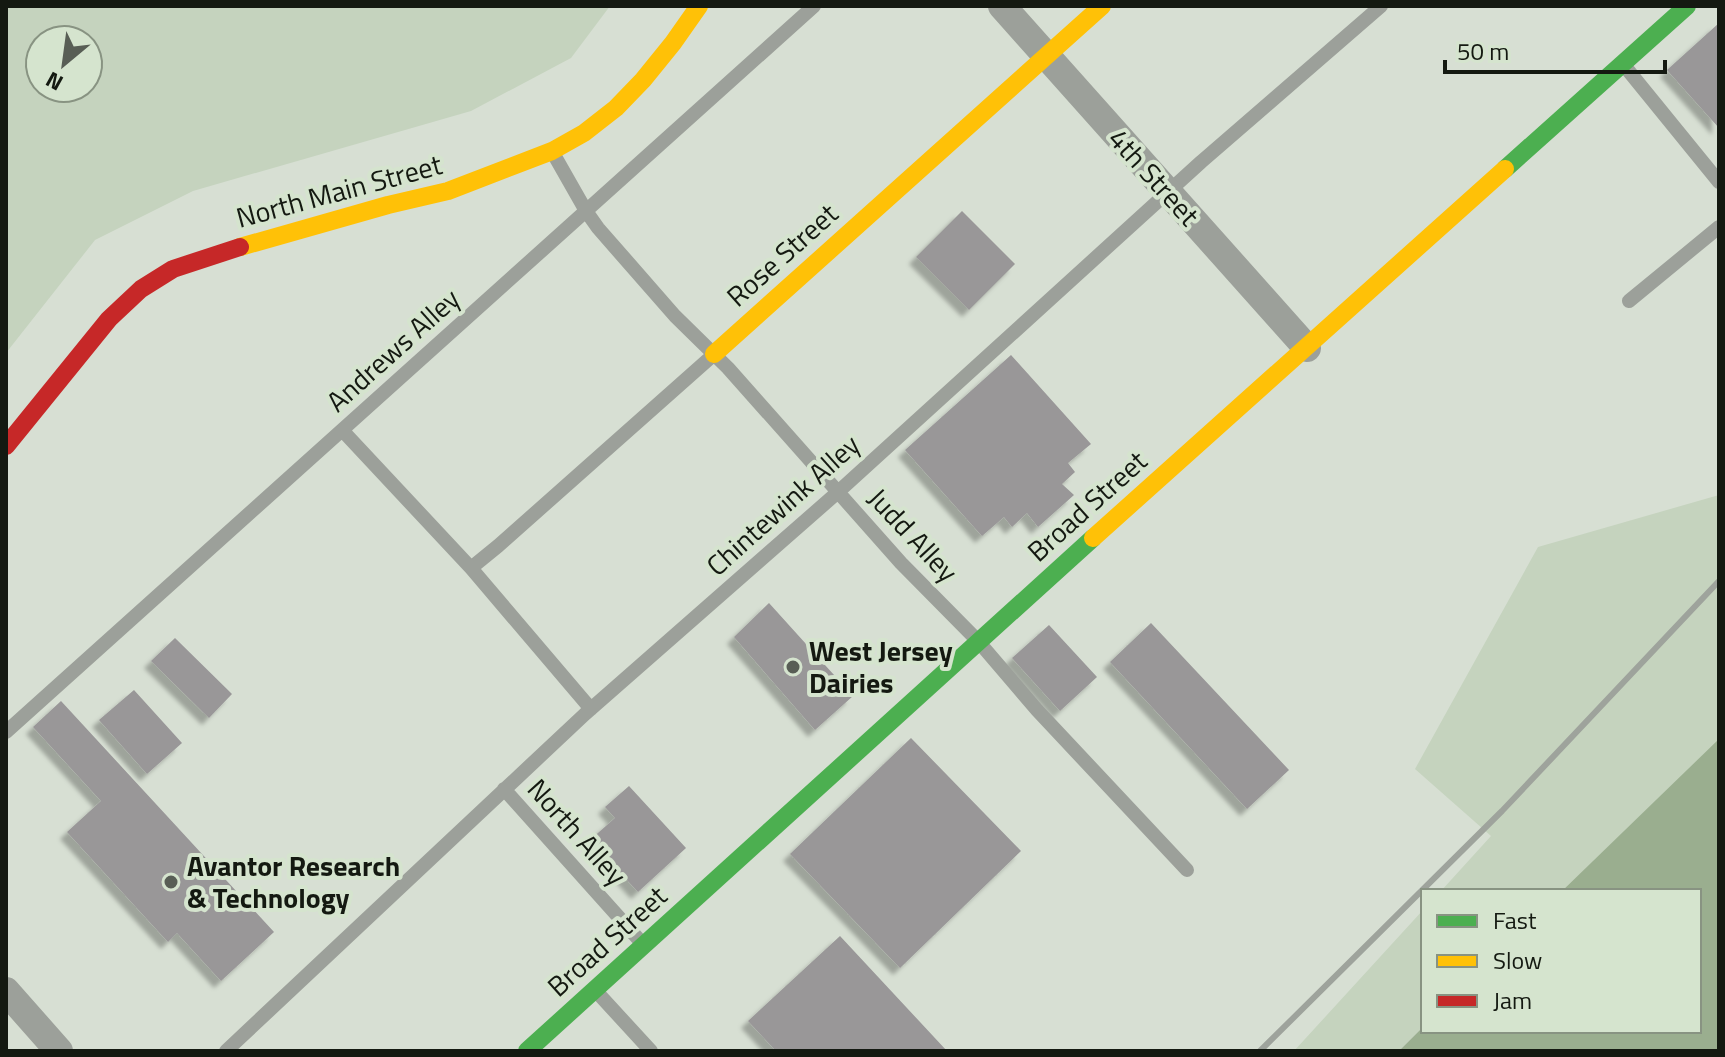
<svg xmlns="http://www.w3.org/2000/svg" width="1725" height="1057" font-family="'Titillium Web',sans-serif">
	<defs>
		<filter id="shadow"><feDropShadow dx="-7" dy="7" stdDeviation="2" flood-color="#0004"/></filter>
	</defs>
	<rect width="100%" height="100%" fill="#d7dfd3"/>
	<path fill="#c5d3be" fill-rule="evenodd" d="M6 6H610L571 58 471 111 193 191 95 240 6 353ZM40 40H88V88H40Z
		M1719 495V740L1562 891H1441L1491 836 1415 769 1538 547Z
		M1423 910V1027L1399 1051H1294Z"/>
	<path fill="#9aae8f" d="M1719 739V1051H1399L1423 1027V1031H1699V891H1562Z"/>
	<path fill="#999798" filter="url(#shadow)" d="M1719 23V128L1667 70Z
		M962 211 1015 264 969 310 916 257Z
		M1011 355 1091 444 1068 463 1075 472 1062 484 1074 495 1038 527 1027 513 1012 527 1004 517 982 536 905 450Z
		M769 603 853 696 815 730 734 637Z
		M1151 623 1289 770 1247 809 1110 662Z
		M1049 625 1097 677 1060 711 1012 658Z
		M175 638 232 694 209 718 151 661Z
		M134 690 182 743 147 774 99 720Z
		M61 701 274 932 221 981 177 933 168 942 67 832 101 801 33 727Z
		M911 738 1021 851 900 968 790 854Z
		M629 786 686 848 638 892 590 840 615 818 605 807Z
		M840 936 947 1051H776L748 1021Z"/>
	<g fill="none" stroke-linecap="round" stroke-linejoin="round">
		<path stroke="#9ca09a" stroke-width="14" d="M1623 64 1719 182
			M553 153 586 211 598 228 675 316 728 368 901 563 978 641 1037 710 1187 870
			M1629 301 1719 227
			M342 430 471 568
			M591 709 471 568 498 546 711 357
			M6 732 814 6
			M504 789 641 942
			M595 990 651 1051
			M226 1051 585 714 838 492 1201 162 1381 6"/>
		<path stroke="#9ca09a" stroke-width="28" d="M1002 6 1307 348
			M6 991 59 1051"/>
		<path stroke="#4caf50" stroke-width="18" d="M1505 169 1687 6
			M527 1051 1093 538"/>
		<path stroke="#ffc107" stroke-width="18" d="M240 247 388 205 448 191 552 151 584 133 616 108 643 80 673 43 699 6
			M714 354 1102 6
			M1093 538 1505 169"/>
		<path stroke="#c62828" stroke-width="18" d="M6 446 109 319 141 289 173 269 240 247"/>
		<path stroke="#9ea39c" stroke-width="6" d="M1260 1051 1502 811 1719 581"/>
	</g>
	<g fill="#585e55" stroke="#d5e4ce" stroke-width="3">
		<circle cx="793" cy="667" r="8"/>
		<circle cx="171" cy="882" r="8"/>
	</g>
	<g text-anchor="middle" stroke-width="8" stroke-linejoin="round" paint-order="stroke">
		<g font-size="28" fill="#141911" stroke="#d5e4ce">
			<text transform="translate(1154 177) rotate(48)" y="10">4th Street</text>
			<text transform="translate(339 191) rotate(-15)" y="10">North Main Street</text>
			<text transform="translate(782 255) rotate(-42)" y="10">Rose Street</text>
			<text transform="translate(393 350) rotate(-42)" y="10">Andrews Alley</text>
			<text transform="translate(783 505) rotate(-42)" y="10">Chintewink Alley</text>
			<text transform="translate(1087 506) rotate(-42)" y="10">Broad Street</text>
			<text transform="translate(913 535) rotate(47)" y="10">Judd Alley</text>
			<text transform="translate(577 832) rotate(48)" y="10">North Alley</text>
			<text transform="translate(607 941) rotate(-42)" y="10">Broad Street</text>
		</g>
		<g font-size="28" font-weight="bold" fill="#141911" stroke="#d5e4ce" text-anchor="start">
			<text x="809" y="661">West Jersey<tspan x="809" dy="32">Dairies</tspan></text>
			<text x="187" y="876">Avantor Research<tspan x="187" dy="32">&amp; Technology</tspan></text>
		</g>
	</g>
	<rect width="1725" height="1057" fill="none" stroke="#141911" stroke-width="16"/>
	<rect x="1421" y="889" width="280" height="144" fill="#d5e4ce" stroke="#889382" stroke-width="2"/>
	<rect x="1437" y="915" width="40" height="12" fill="#4caf50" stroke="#889382" stroke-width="2"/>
	<text x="1493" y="929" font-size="24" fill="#141911">Fast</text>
	<rect x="1437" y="955" width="40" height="12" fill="#ffc107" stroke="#889382" stroke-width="2"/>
	<text x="1493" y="969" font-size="24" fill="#141911">Slow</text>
	<rect x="1437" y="995" width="40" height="12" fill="#c62828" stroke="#889382" stroke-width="2"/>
	<text x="1493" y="1009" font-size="24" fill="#141911">Jam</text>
	<g transform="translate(64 64) rotate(209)"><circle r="38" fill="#d5e4ce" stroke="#889382" stroke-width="2"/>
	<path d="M0-6L14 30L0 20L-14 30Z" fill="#585e55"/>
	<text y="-12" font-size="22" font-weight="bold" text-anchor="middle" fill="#141911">N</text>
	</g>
	<path d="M1445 60v12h220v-12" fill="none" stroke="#141911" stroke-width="4"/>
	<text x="1457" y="60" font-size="24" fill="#141911" stroke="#d5e4ce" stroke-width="6" paint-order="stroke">50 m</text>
</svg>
